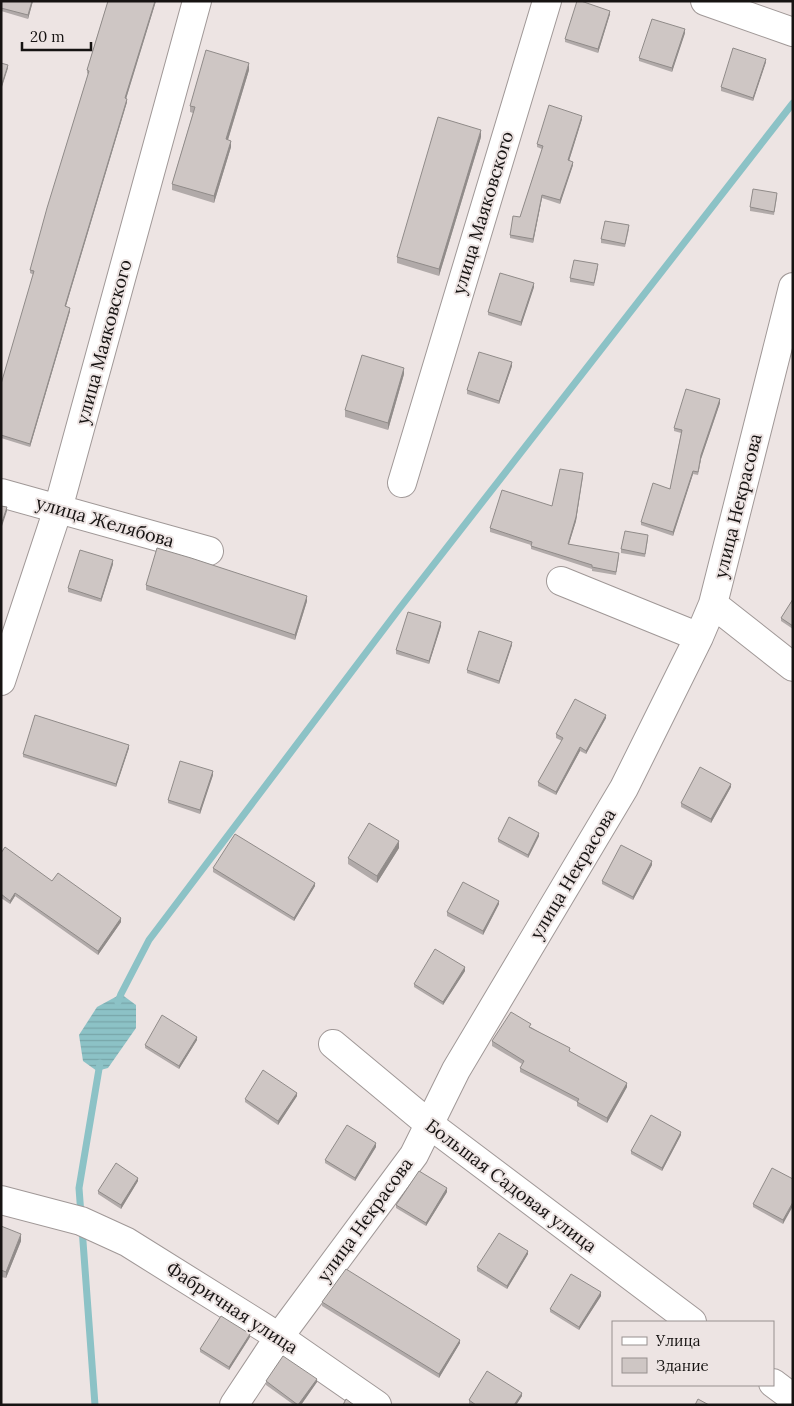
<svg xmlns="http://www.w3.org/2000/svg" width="794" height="1406" font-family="Lora,serif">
	<defs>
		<pattern id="water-rules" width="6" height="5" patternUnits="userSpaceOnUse" patternTransform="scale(1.25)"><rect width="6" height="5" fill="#8cc2c6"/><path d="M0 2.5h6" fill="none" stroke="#78a6a9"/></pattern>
	</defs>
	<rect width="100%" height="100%" fill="#ede4e3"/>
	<path fill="url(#water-rules)" d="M121 994 136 1005V1028L108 1068 97 1071 83 1061 79 1035 97 1007Z"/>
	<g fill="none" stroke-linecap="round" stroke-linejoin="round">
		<path stroke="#8cc2c6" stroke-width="7" d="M118 1002 121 994 149 940 399 609 793 103
			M81 1215 79 1188 100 1063
			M82 1228 95 1405"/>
		<g stroke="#a09897" stroke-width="30">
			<path id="minor" d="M705 1 793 32
				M402 483 547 1
				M1 493 209 551
				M561 581 699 637
				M713 604 793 667
				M1 681 58 509 197 1
				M333 1044 429 1124 692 1322
				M1 1200 81 1221 127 1242 279 1337 377 1405
				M773 1383 793 1398
				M234 1405 279 1337 414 1155 456 1070 624 788 699 637 713 604 793 287"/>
		</g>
		<use href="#minor" stroke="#fff" stroke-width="28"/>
	</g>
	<path fill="#b1aaa9" d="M1 1H33L28 19 1 11Z
		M108 1H156L126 99 127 102 66 306 70 311 30 447 1 438V384L34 275 30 273V270L88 74 87 73V70Z
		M610 14 598 53 565 42V39Z
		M685 33 672 72 639 61V58Z
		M766 62 753 101 721 91V87Z
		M249 70 228 140 231 147 214 203 172 190V184L193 113 190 112V106Z
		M582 119 569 161 573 165 560 204 542 198 533 243 510 238V235L520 217 542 149 537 147V144Z
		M481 137 439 276 397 263V257Z
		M777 197 774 215 750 211V207Z
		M629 229 625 247 601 243V239Z
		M598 268 594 286 570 282V278Z
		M534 287 521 326 488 315V312Z
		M512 366 499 404 467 394V390Z
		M404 374 388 430 345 417V410Z
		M720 403 701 459 698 475 693 474 673 536 641 525V522L670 489 681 433 674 431V428Z
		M583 477 576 521 569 544 619 557 616 575 592 571V569L531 549V545L490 532V528L552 506Z
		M648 539 645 557 621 553V549Z
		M113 564 101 602 68 592V588Z
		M146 585 307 601 295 640 146 590Z
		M793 599V629L781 621V618Z
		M441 626 429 664 396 654V650Z
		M512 645 499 684 467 673V670Z
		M606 718 586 754 580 751 556 795 538 786V782L562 741 556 738V734Z
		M129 748 116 787 23 757V754Z
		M213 775 200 814 168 803V800Z
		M731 787 711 823 681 807V803Z
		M539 836 528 858 498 842V839Z
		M399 848 377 883 348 864V858Z
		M1 853 121 922 98 955 15 896 10 904 1 898Z
		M652 865 633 900 602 884V881Z
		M213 868 315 886 294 921 213 872Z
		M499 904 483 935 447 916V912Z
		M465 971 443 1005 414 987V984Z
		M531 1027 627 1087 607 1123 577 1106V1102L520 1072V1068L522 1064 492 1046V1041Z
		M197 1040 179 1069 145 1048V1045Z
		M297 1096 278 1125 245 1102V1099Z
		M681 1135 662 1171 631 1154V1151Z
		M376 1147 355 1181 325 1163V1160Z
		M793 1179 783 1224 753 1207V1204Z
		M138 1181 121 1209 98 1194V1191Z
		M447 1192 426 1226 396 1208V1205Z
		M1 1226 21 1241 6 1278 1 1277Z
		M528 1254 507 1289 477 1271V1267Z
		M601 1296 579 1330 550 1312V1309Z
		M322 1302 460 1343 439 1378 322 1306Z
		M250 1337 229 1370 200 1352V1349Z
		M266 1381 317 1382 301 1405H294L266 1385Z
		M522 1396 516 1405H471L469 1404V1400Z"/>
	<path fill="#908b89" d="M32 1H33L28 19V15Z
		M155 1H156L125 102V98Z
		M610 11V14L598 53V49Z
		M685 29V33L672 72V68Z
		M766 59V62L753 101V98Z
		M249 63V70L226 146V139Z
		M8 65V68L1 90V87Z
		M127 99V102L65 309V306Z
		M582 116V119L568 164V160Z
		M481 130V137L439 276V269Z
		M231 141V147L214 203V196Z
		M573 162V165L560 204V200Z
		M542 195V198L533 243V239Z
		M534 283V287L521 326V322Z
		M70 308V311L30 447V444Z
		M512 362V366L499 404V401Z
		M404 368V374L388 430V423Z
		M720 399V403L701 459 698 475 701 455Z
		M693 471V474L673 536V532Z
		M583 473 576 521 568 547V544Z
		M7 507V511L1 529V525Z
		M113 560V564L101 602V599Z
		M307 596V601L295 640V635Z
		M441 622V626L429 664V661Z
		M512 642V645L499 684V681Z
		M606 715V718L586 754V751Z
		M129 745V748L116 787V784Z
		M580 747V751L556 795V792Z
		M213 771V775L200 814V810Z
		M731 784V787L711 823V819Z
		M539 833V836L528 858V855Z
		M399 841V848L377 883V876Z
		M652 861V865L633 900V897Z
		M315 883V886L294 921V918Z
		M15 893V896L10 904V901Z
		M499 901V904L483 935V931Z
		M121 918V922L98 955V951Z
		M465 967V971L443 1005V1002Z
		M197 1037V1040L179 1069V1066Z
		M627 1083V1087L607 1123V1118Z
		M297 1093V1096L278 1125V1121Z
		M681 1132V1135L662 1171V1168Z
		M376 1143V1147L355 1181V1178Z
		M138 1178V1181L121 1209V1205Z
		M447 1188V1192L426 1226V1223Z
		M793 1202V1206L783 1224V1220Z
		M21 1234V1241L6 1278V1272Z
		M528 1251V1254L507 1289V1286Z
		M601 1292V1296L579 1330V1327Z
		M250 1334V1337L229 1370V1367Z
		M460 1340V1343L439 1378V1374Z
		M317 1379V1382L301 1405H298Z
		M522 1393V1396L516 1405H514Z"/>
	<path fill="#cec6c4" stroke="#908b89" d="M1 1H32L28 15 1 8Z
		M108 1H155L125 98 127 99 65 306 70 308 30 444 1 435V384L34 271 30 270 47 208 89 71 87 70Z
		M577 1H581L610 11 598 49 565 39Z
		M652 19 685 29 672 68 639 58Z
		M733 48 766 59 753 98 721 87Z
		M206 50 249 63 226 139 231 141 214 196 172 184 195 107 190 106Z
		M1 63 8 65 1 87Z
		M549 105 582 116 568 160 573 162 560 200 542 195 533 239 510 235 513 216 520 217 543 146 537 144Z
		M438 117 481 130 439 269 397 257Z
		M753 189 777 193 774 212 750 207Z
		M605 221 629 225 625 244 601 239Z
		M574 260 598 264 594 283 570 278Z
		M500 273 534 283 521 322 488 312Z
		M479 352 512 362 499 401 467 390Z
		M362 355 404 368 388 423 345 410Z
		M686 389 720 399 701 455 698 472 693 471 673 532 641 522 653 483 670 489 682 430 674 428Z
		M560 469 583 473 576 517 568 544 619 553 616 572 592 567V565L531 546 532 542 490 528 502 490 552 506Z
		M1 506 7 507 1 525Z
		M625 531 648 535 645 554 621 549Z
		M157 548 191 558 307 596 295 635 146 585Z
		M80 550 113 560 101 599 68 588Z
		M793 599V626L781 618Z
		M408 612 441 622 429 661 396 650Z
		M479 631 512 642 499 681 467 670Z
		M575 699 606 715 586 751 580 747 556 792 538 782 563 738 556 734Z
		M35 715 129 745 116 784 23 754Z
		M180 761 213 771 200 810 168 800Z
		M700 767 731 784 711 819 681 803Z
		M509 817 539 833 528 855 498 839Z
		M369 823 399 841 377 876 348 858Z
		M235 834 315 883 294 918 213 868Z
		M621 845 652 861 633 897 602 881Z
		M5 847 52 881 58 873 121 918 98 951 15 893 10 901 1 894V853Z
		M463 882 499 901 483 931 447 912Z
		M435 949 465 967 443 1002 414 984Z
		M511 1012 531 1024 529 1027 570 1048 569 1051 627 1083 607 1118 577 1102 579 1099 520 1068 524 1061 492 1041Z
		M162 1015 197 1037 179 1066 145 1045Z
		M263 1070 297 1093 278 1121 245 1099Z
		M651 1115 681 1132 662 1168 631 1151Z
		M347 1125 376 1143 355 1178 325 1160Z
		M116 1163 138 1178 121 1205 98 1191Z
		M772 1168 793 1179V1202L783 1220 753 1204Z
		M419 1171 447 1188 426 1223 396 1205Z
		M1 1226 21 1234 6 1272 1 1270Z
		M499 1233 528 1251 507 1286 477 1267Z
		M346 1269 460 1340 439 1374 322 1302Z
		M571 1274 601 1292 579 1327 550 1309Z
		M221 1316 250 1334 229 1367 200 1349Z
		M283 1356 317 1379 298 1405 266 1381Z
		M487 1371 522 1393 514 1405H476L469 1400Z
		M346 1399 354 1405H343Z
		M698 1399 709 1405H695Z"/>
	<g text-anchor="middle" stroke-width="4" stroke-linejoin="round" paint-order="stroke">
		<g font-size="18" fill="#161312" stroke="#ede4e3">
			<text transform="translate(483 213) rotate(-73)" y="6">улица Маяковского</text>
			<text transform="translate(104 342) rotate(-75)" y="6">улица Маяковского</text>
			<text transform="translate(738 506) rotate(-76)" y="6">улица Некрасова</text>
			<text transform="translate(105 522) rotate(16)" y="6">улица Желябова</text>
			<text transform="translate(573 874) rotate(-59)" y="6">улица Некрасова</text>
			<text transform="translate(511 1186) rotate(37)" y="6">Большая Садовая улица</text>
			<text transform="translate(365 1220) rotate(-54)" y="6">улица Некрасова</text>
			<text transform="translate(232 1308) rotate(33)" y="6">Фабричная улица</text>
		</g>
	</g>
	<rect width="794" height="1406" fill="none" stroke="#161312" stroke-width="5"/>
	<rect x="612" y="1321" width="162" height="65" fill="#ede4e3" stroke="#97908f"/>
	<rect x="622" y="1337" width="25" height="8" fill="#ffffff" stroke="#97908f"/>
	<text x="656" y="1346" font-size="15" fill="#161312">Улица</text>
	<rect x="622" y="1358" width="25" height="15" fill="#cec6c4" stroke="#97908f"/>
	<text x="656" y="1371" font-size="15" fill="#161312">Здание</text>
	<path d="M22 42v8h69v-8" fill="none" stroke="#161312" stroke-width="2.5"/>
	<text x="30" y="42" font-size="15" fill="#161312" stroke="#ede4e3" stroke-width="4" paint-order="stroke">20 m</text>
</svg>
